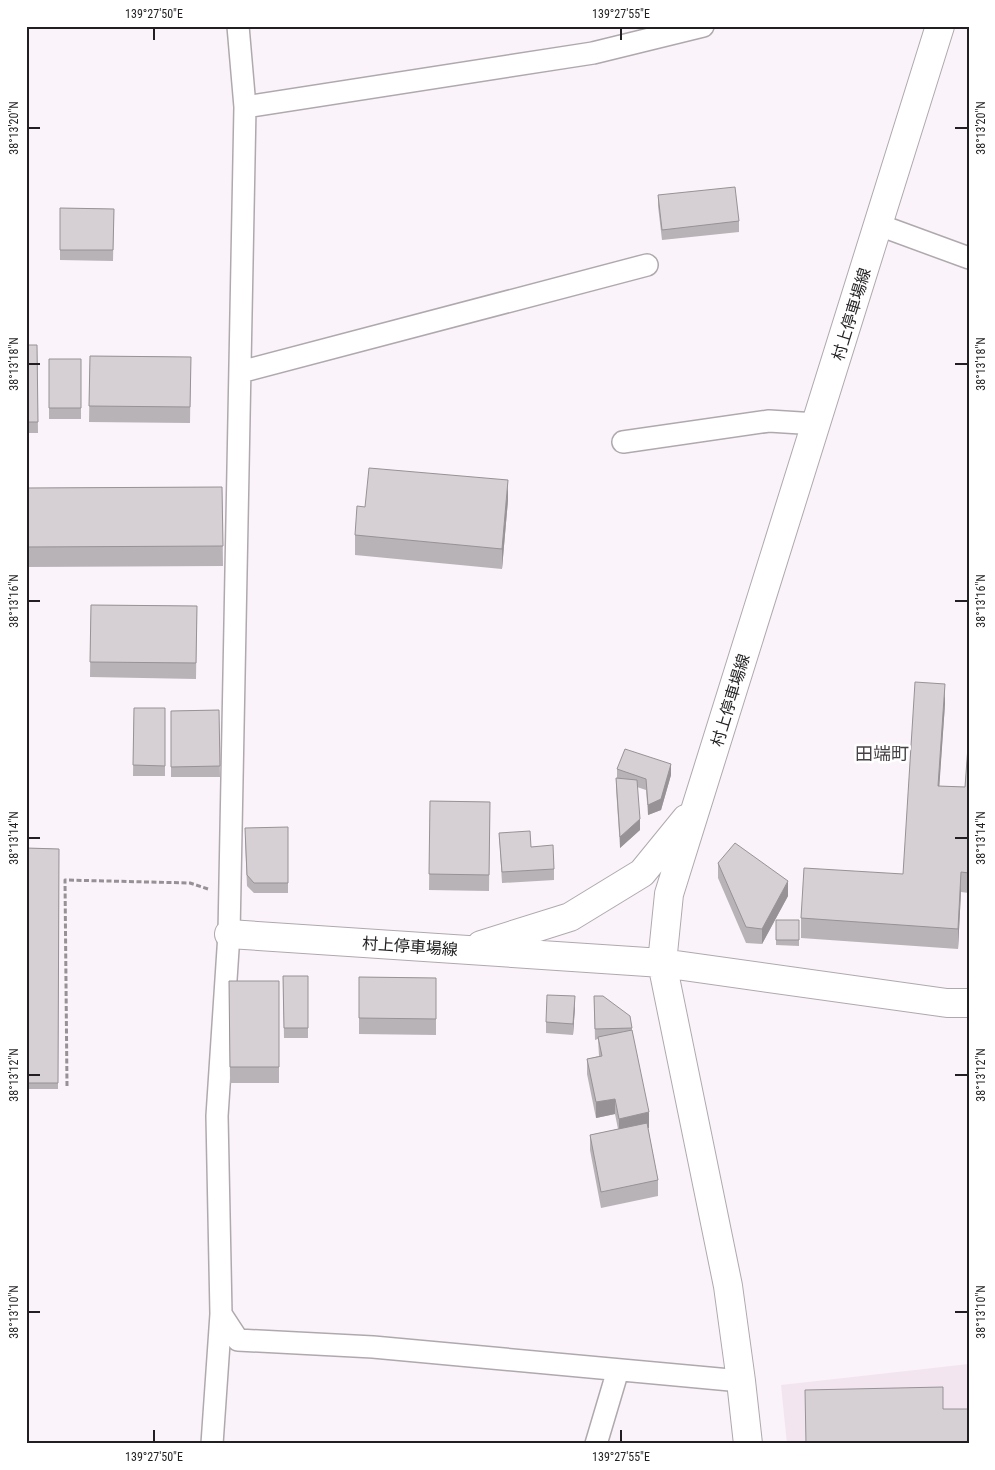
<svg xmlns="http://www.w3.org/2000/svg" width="995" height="1470" font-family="'Roboto Condensed','Noto Sans JP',sans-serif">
	<rect width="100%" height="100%" fill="#faf3f9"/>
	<path fill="#f2e5f0" d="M969 1364V1444H787L781 1385Z"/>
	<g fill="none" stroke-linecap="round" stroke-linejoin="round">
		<g stroke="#afa9ae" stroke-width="24">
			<path id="street" d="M238 26 245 107 229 934 217 1116 221 1314 238 1340 373 1347 741 1381
				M245 107 593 53 703 26
				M879 225 969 258
				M240 372 647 265
				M623 442 769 421 817 424
				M212 1444 221 1314
				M596 1444 618 1370"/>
		</g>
		<g stroke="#afa9ae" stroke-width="30">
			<path id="secondary" d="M229 934 662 963 947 1003H969
				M481 945 570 917 642 873 686 819
				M748 1444 741 1381 728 1286 662 963 669 894 940 26"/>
		</g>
		<path stroke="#969195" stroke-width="3" stroke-dasharray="5 2.5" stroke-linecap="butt" d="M67 1086 65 880 190 883 208 889"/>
		<use href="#street" stroke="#fff" stroke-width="21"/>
		<use href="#secondary" stroke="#fff" stroke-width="28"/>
	</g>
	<path fill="#b8b3b7" d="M658 195 739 221V232L662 240 658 206Z
		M60 208 114 209 113 261 60 260Z
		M26 345H37L38 433H26Z
		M90 356 191 357 190 423 89 422Z
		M49 359H81V419H49Z
		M222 487 223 566 27 567V488Z
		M508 500 502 569 355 555V535L365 507Z
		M91 605 197 606 196 679 90 677Z
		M945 704 939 786 965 787 969 733V893L961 892 958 949 801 938V918L903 874Z
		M134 708H165V776H133Z
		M219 710 220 777H171V711Z
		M617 769 671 775 661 810 648 815 646 790 637 787 640 830 620 848 616 788V778H617Z
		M430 801 490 802 489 891 429 890Z
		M288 827V893H254L247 886 245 838Z
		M499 833 531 847 554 869V880L502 883Z
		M26 848 59 849 58 1089H26Z
		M718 863 788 896 762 944 746 943 718 878Z
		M776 920H799V946L776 945Z
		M283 976H308V1038H284Z
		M359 977 436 978V1035L359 1034Z
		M229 981H279V1083H230Z
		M594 996 632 1028V1032L649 1128H648L658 1180V1196L601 1208 590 1150V1135L618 1129 615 1114 596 1118 587 1074V1059L599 1056 598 1039 595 1040Z
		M575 1007 573 1035 546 1033V1022Z"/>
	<path fill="#969295" d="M508 480V500L502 569V549Z
		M945 684V704L938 806V786Z
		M671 764V775L661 810 648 815V805Z
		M640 819V830L620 848V837Z
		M961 872V892L958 949V929Z
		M788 881V896L762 944V929Z
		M575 996V1007L573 1035V1024Z
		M615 1099V1114L596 1118V1102Z
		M649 1112V1128L619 1134V1119Z"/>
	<path fill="#d6d0d5" stroke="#969295" d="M735 187 739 221 662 230 658 195Z
		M60 208 114 209 113 250H60Z
		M26 345H37L38 422H26Z
		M90 356 191 357 190 407 89 406Z
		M49 359H81V408H49Z
		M369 468 508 480 502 549 355 535 357 506 365 507Z
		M222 487 223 546 27 547V488Z
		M91 605 197 606 196 663 90 662Z
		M915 682 945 684 938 786 965 787 969 733V873L961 872 958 929 801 918 804 868 903 874Z
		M134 708H165V766L133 765Z
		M219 710 220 766 171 767V711Z
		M625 749 671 764 661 799 648 805 646 779 617 769Z
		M616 778 637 780 640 819 620 837Z
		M430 801 490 802 489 875 429 874Z
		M288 827V883H254L247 875 245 828Z
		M530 831 531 847 553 845 554 869 502 872 499 833Z
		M735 843 788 881 762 929 746 927 718 863Z
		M26 848 59 849 58 1083H26Z
		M776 920H799V940H776Z
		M283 976H308V1028H284Z
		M359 977 436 978V1019L359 1018Z
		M229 981H279V1067H230Z
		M547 995 575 996 573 1024 546 1022Z
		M594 996H603L630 1016 632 1028 595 1029Z
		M632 1030 649 1112 619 1119 615 1099 596 1102 587 1059 602 1056 598 1037Z
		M647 1123 658 1180 601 1192 590 1135Z
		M943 1387V1409H969V1444H806L805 1390Z"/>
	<path fill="none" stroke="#211f21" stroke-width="2" d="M154 28V40M621 28V40M28 128H40M955 128H968M28 364H40M955 364H968M28 601H40M955 601H968M28 838H40M955 838H968M28 1075H40M955 1075H968M28 1312H40M955 1312H968M154 1430V1442M621 1430V1442"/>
	<g text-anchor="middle" stroke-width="5" stroke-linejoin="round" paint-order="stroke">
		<g font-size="16" fill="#211f21" stroke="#fff">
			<text transform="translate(851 314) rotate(-73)" y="6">村上停車場線</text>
			<text transform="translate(730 700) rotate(-73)" y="6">村上停車場線</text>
			<text transform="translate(410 946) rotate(4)" y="6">村上停車場線</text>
		</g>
		<g font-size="18" fill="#464146" stroke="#fff">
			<text x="882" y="760">田端町</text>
		</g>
	</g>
	<rect width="995" height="1470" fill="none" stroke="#ffffff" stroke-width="55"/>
	<rect x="28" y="28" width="940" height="1414" fill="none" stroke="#211f21" stroke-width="2"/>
	<g font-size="12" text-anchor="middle" fill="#211f21">
		<text x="154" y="18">139°27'50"E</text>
		<text x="621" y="18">139°27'55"E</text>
		<text transform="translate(14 128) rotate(-90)" y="4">38°13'20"N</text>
		<text transform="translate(981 128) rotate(-90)" y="4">38°13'20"N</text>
		<text transform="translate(14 364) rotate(-90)" y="4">38°13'18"N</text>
		<text transform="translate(981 364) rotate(-90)" y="4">38°13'18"N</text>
		<text transform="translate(14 601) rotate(-90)" y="4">38°13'16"N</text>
		<text transform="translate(981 601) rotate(-90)" y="4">38°13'16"N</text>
		<text transform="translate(14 838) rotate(-90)" y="4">38°13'14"N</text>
		<text transform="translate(981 838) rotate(-90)" y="4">38°13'14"N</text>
		<text transform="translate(14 1075) rotate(-90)" y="4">38°13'12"N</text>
		<text transform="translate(981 1075) rotate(-90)" y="4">38°13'12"N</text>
		<text transform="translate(14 1312) rotate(-90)" y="4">38°13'10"N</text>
		<text transform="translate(981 1312) rotate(-90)" y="4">38°13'10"N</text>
		<text x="154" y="1461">139°27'50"E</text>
		<text x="621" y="1461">139°27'55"E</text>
	</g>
</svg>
